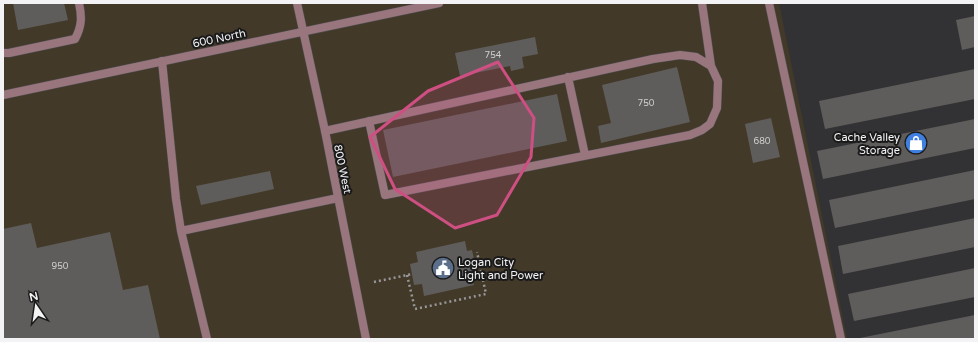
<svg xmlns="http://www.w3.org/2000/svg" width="978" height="342" font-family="'Varela Round',sans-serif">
	<rect width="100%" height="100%" fill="#323235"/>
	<path fill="#423928" d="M3 3H779L847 339H3Z"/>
	<path fill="#5f5d5b" d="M13 3H64L68 20 18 30Z
		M975 16V47L962 50 956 20Z
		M535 37 538 54 522 57 524 68 511 71 510 66 460 76 455 53Z
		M677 67 690 122 601 143 598 126 611 123 602 85Z
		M975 69V99L825 129 819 101Z
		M557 94 567 141 393 177 383 130Z
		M771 118 780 157 753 163 745 124Z
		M975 119V148L823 179 817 151Z
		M975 170V199L835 228 829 200Z
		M270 171 274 189 201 205 196 186Z
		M975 218V247L843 274 838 246Z
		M31 223 37 248 110 232 123 290 148 285 160 339H3V229Z
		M465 241 467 251 472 250 477 273 472 274 474 285 424 296 422 284 414 285 410 264 418 262 416 252Z
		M975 268V297L854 321 848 294Z
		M975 315V339H860V338Z"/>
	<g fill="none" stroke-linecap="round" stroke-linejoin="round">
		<g stroke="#515154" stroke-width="9">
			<path id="lane" d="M702 3 711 66
				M769 3 841 339
				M3 53H9L75 39C82 26 82 17 79 3
				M162 61 176 199 181 231 207 339
				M568 77 585 155
				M325 131 653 59 680 55 696 57 711 66 718 81 717 108 710 124 702 130 690 135 385 195 369 121
				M181 231 338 198"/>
		</g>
		<g stroke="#515154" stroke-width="9">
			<path id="street" d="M297 3 325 131 366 339
				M3 95 439 3"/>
		</g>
		<path stroke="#98989b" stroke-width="2.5" stroke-dasharray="2 3" stroke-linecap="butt" d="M407 275 415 309 486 294 477 252
			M374 282 412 274"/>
		<use href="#lane" stroke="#99767e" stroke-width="8"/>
		<use href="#street" stroke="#99767e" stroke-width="8"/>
	</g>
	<path fill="#ce4f82" fill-opacity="0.2" stroke="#ce4f82" stroke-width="3" stroke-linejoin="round" d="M498 62 534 118 531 157 497 215 455 228 395 189 370 137 428 91Z"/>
	<defs>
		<g id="shop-disc" transform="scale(1.15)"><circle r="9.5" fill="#3f7fe0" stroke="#1a1a1b"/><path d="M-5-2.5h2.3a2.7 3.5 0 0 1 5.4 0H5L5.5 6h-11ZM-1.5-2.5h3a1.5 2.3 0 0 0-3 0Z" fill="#fff"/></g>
		<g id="civic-disc" transform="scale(1.15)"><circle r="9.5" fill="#5c6f8a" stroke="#1a1a1b"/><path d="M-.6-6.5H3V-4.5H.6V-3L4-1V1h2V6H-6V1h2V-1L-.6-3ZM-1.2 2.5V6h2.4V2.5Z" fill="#fff"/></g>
	</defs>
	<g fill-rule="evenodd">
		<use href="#shop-disc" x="916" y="143"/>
		<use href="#civic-disc" x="443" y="268"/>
	</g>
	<g text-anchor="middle" stroke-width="4" stroke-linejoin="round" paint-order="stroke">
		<g font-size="9" fill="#cecece">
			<text x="493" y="58">754</text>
			<text x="646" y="106">750</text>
			<text x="762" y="144">680</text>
			<text x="60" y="269">950</text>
		</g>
		<g font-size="11" fill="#f3f3f5" stroke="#1a1a1b">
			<text transform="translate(219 38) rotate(-12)" y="4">600 North</text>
			<text transform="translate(343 169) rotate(78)" y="4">800 West</text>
		</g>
		<g font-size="11" fill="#f3f3f5" stroke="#1a1a1b" text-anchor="end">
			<text x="900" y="141">Cache Valley<tspan x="900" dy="13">Storage</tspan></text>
			<text x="458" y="266" text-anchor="start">Logan City<tspan x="458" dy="13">Light and Power</tspan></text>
		</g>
	</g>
	<rect width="978" height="342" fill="none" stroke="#f3f3f5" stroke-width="8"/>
	<g transform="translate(36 306) rotate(347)" stroke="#1a1a1b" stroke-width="3" paint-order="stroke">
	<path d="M0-3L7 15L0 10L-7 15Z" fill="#f3f3f5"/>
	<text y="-6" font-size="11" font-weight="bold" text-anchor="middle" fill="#f3f3f5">N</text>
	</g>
</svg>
